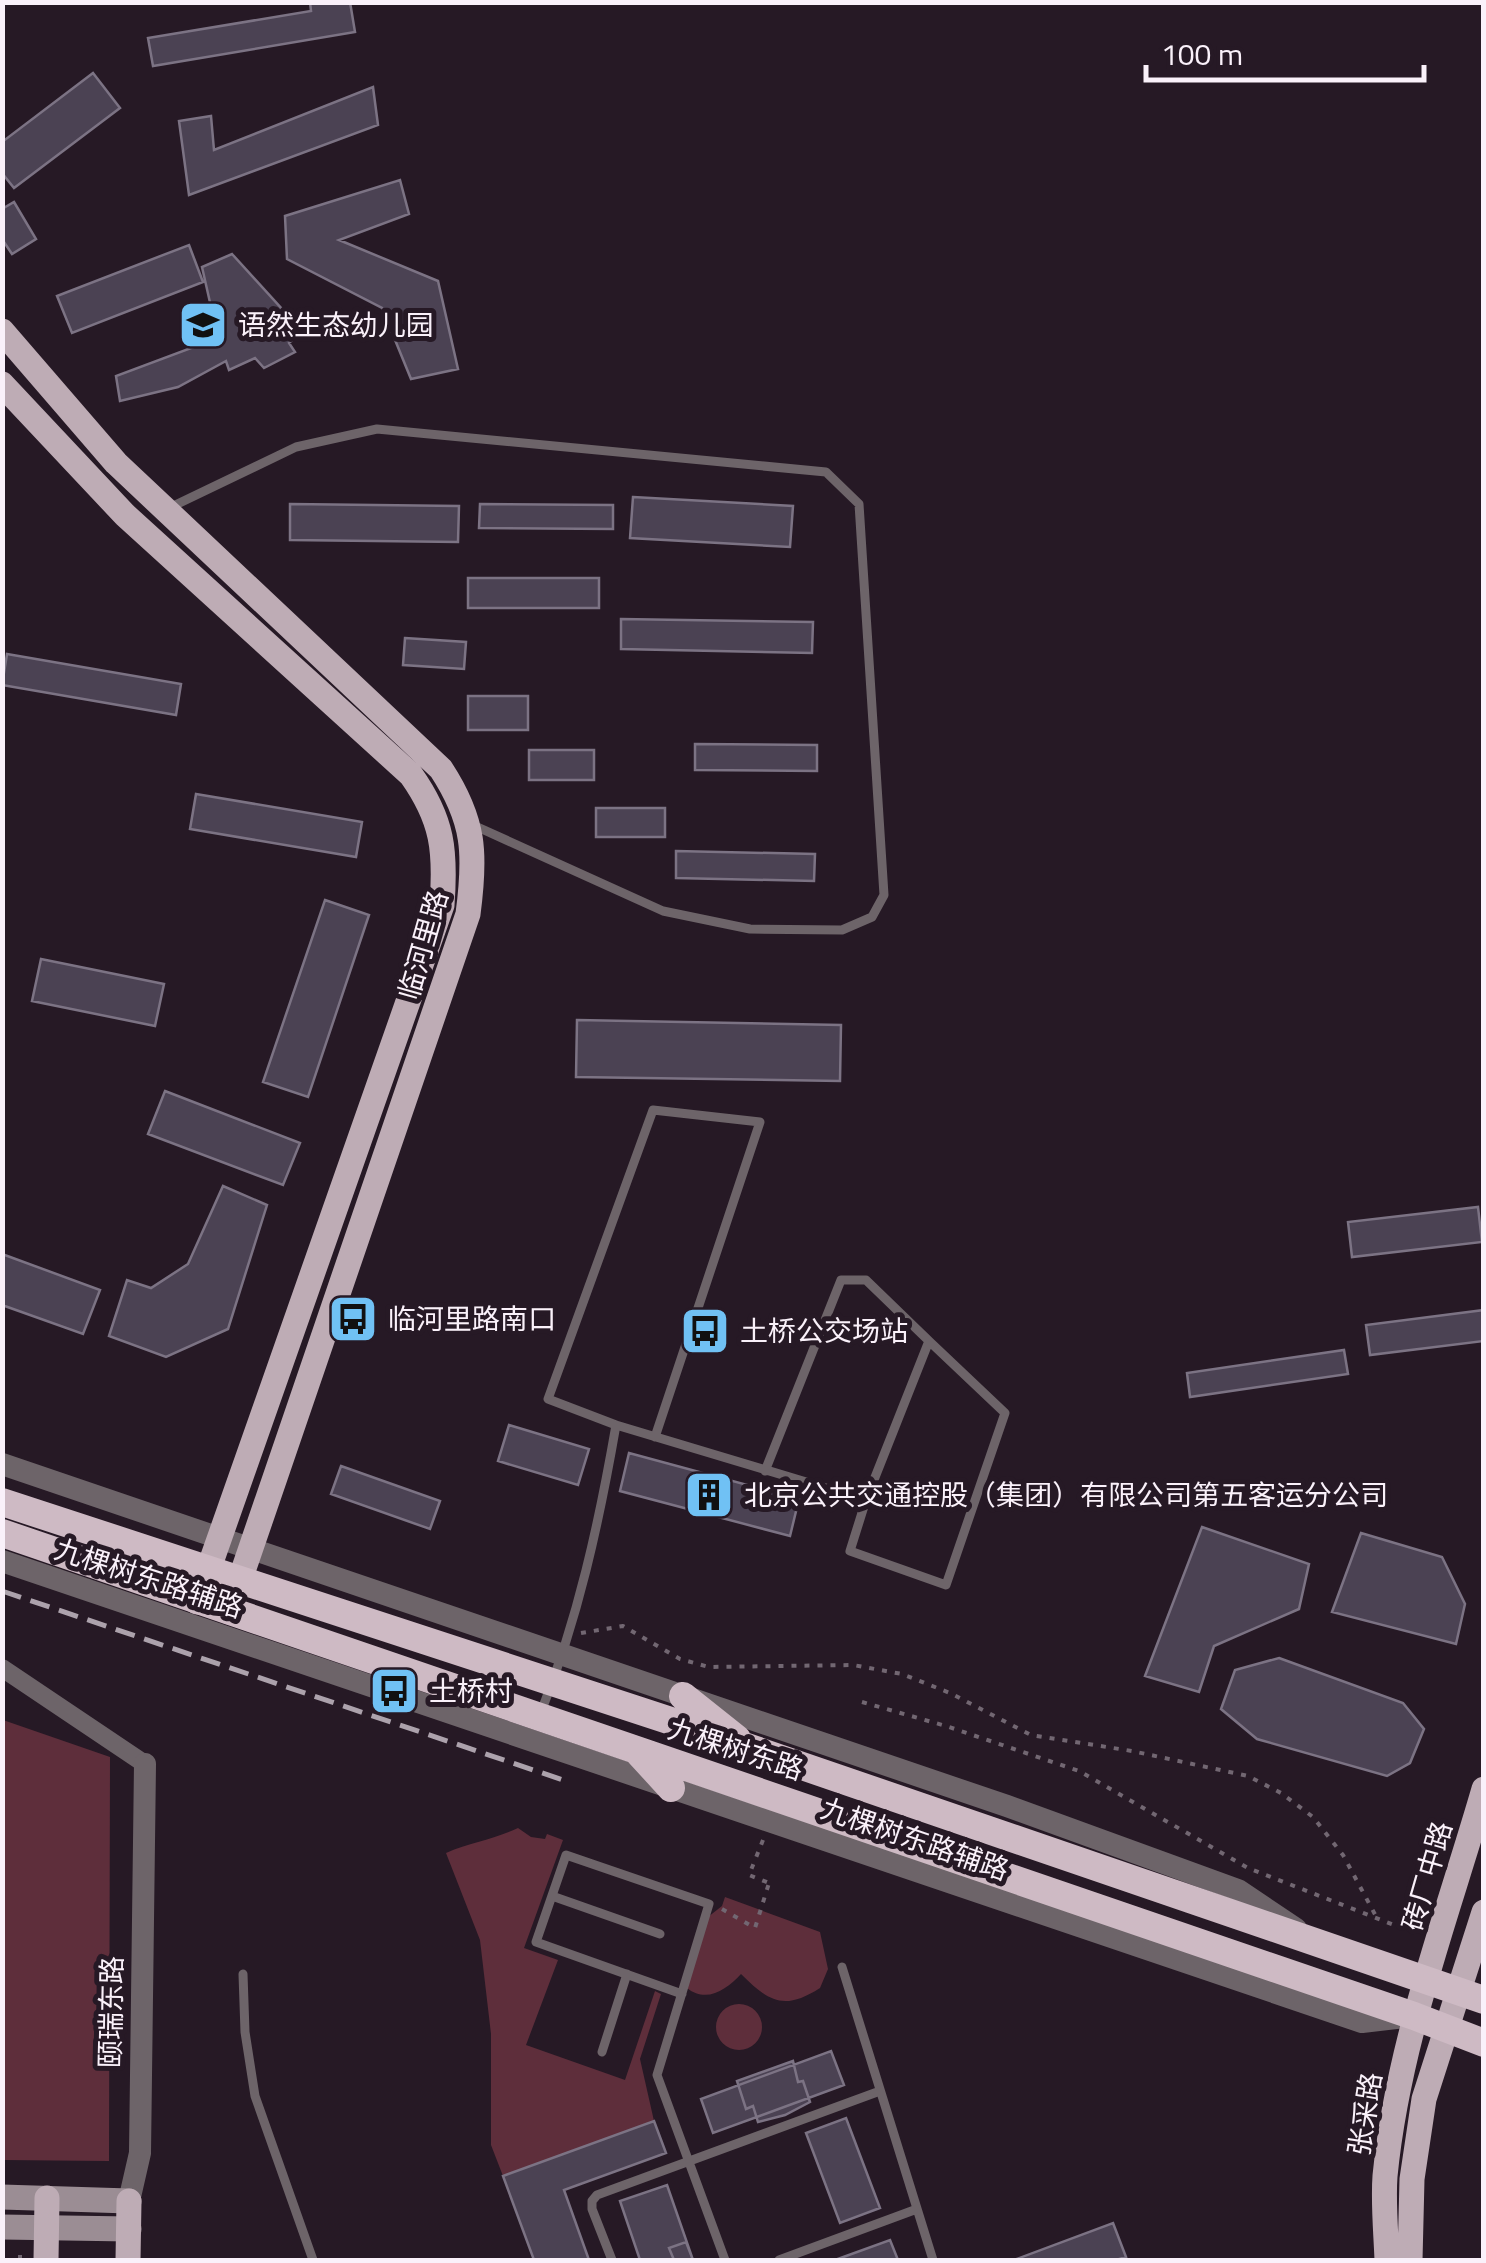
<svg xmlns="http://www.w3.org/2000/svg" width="1486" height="2263" font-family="'Titillium Web','Noto Sans SC',sans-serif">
	<rect width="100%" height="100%" fill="#261925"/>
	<path fill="#5e2e3b" d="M3 1720 110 1757 109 2161 3 2160Z
		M518 1828 531 1837 545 1839 547 1834 563 1840 524 1948 558 1960 526 2045 625 2080 655 1991 661 1994 640 2059 654 2121 503 2176 491 2145V2034L480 1940 446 1853C471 1842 493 1840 518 1828Z
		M725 1897 820 1932 828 1969 820 1988C784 2011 769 2002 741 1974 727 1989 707 2004 687 1988L708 1917 722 1906Z
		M716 2027a23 23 0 1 1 46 0a23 23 0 1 1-46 0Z"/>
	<path fill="#4b4253" stroke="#7c7384" stroke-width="2.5" d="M310 2H350L355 32 153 66 148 38 311 11Z
		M93 73 120 108 14 188 2 173V142Z
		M373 87 378 125 189 195 179 121 211 116 214 150Z
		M400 180 409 214 339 240 438 281 458 369 411 379 382 308 287 259 285 216Z
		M14 202 36 239 12 254 2 239V209Z
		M189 245 203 282 72 333 57 296Z
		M232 254 302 331 289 343 295 352 264 368 255 358 229 370 226 361 178 387 120 401 116 376 218 338 202 267Z
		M633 497 793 506 790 547 630 538Z
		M290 504 459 506 458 542 290 540Z
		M480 504 613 505V529L479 528Z
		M468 578H599V608H468Z
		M621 619 813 622 812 653 621 649Z
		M405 638 466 642 464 669 403 665Z
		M7 654 181 684 176 715 2 685Z
		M468 696H528V730H468Z
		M695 744 817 745V771L695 770Z
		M529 750H594V780H529Z
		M196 794 362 822 356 857 190 829Z
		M596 808H665V837H596Z
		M676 851 815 854 814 881 676 878Z
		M325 900 369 915 308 1097 263 1082Z
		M41 959 164 984 155 1026 32 1001Z
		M577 1020 841 1025 840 1081 576 1077Z
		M165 1091 300 1143 283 1185 148 1134Z
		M223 1186 267 1205 228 1329 166 1357 109 1336 127 1280 151 1288 188 1264Z
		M1478 1207 1482 1242 1352 1257 1348 1222Z
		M2 1254 100 1290 83 1334 2 1305Z
		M1484 1310V1341L1370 1355 1366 1325Z
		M1344 1350 1348 1374 1190 1397 1187 1373Z
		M509 1425 589 1449 578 1485 498 1461Z
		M629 1453 799 1499 790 1536 620 1491Z
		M341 1466 440 1501 430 1529 331 1494Z
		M1202 1527 1309 1564 1299 1609 1214 1646 1199 1692 1145 1676Z
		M1361 1533 1442 1557 1465 1604 1456 1644 1332 1612Z
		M1279 1658 1403 1703 1424 1729 1410 1763 1387 1776 1257 1739 1221 1709 1235 1670Z
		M831 2051 844 2085 713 2133 701 2099Z
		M793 2061 798 2082 803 2081 810 2102 785 2115 758 2122 753 2106 746 2109 737 2081Z
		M846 2118 880 2208 840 2223 806 2133Z
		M654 2121 666 2153 564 2190 589 2260H534L503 2176Z
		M667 2185 693 2260H640L620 2201Z
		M1113 2223 1126 2257 1116 2260H1014Z
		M890 2240 898 2260H835Z
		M686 2242 693 2260H674L669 2248Z"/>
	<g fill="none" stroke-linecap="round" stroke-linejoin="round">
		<path stroke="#726772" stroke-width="4" stroke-dasharray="5 8" stroke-linecap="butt" d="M581 1633 623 1626 680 1659 709 1667 853 1665 902 1674 950 1693 1031 1735 1132 1751 1248 1776 1281 1793 1313 1817 1343 1855 1378 1920
			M862 1702 946 1726 1079 1771 1248 1868 1394 1925
			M722 1909 755 1928 769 1883
			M20 2260V2247"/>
		<path stroke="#6d6469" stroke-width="9" d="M169 508 296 447 377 429 826 472 859 504 884 895 872 917 842 930 750 929 663 911 473 825
			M616 1425 548 1399 653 1110 760 1122 655 1437
			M866 1500 850 1551 946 1585 1005 1413 929 1341
			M541 1712C578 1619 599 1523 616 1425L866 1500 929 1341 866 1280H841L765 1471
			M552 1896 660 1934
			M842 1967 933 2260
			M243 1974 245 2032 255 2096 313 2260
			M682 1994 536 1942 566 1855 709 1904 657 2075 725 2260
			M602 2052 627 1974
			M612 2260 592 2209V2201L597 2195 880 2091
			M779 2260 917 2209"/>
		<path stroke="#6d6469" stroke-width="18" d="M2 1668 145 1764"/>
		<path stroke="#6d6469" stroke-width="22" d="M2 1464 1007 1806 1238 1890 1296 1929
			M2 1561 1362 2022 1413 2016
			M129 2201 140 2153 145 1764"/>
		<path stroke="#9b8d94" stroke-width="25" d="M2 2197 129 2201
			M2 2227 129 2229"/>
		<path stroke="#beacb5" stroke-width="25" d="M2 331 116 463 441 769C475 821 476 854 468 914L229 1612
			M2 384 125 515 411 775C443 820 446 851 442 905L197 1602
			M46 2260 47 2198
			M128 2260 129 2201
			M1387 2260C1386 2233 1383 2203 1385 2176 1398 2043 1447 1917 1484 1789
			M1410 2260 1412 2179 1424 2099 1484 1912"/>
		<path stroke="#cebac4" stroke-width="28" d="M2 1502 671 1721 1484 2000
			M2 1533 1414 2016 1484 2043
			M683 1696 737 1739
			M638 1752 671 1788"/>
		<path stroke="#aca2ac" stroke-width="5" stroke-dasharray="20 10" stroke-linecap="butt" d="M2 1591 566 1781"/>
		<path stroke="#726772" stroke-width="4" stroke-dasharray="5 8" stroke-linecap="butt" d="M763 1840 749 1875 769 1883"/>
	</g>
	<defs>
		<g id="school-square" transform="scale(2.5)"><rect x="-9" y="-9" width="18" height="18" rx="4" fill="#70c1f4" stroke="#261925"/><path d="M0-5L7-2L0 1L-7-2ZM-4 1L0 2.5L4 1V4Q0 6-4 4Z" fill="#111"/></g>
		<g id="bus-square" transform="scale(2.5)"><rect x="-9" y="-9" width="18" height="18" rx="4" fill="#70c1f4" stroke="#261925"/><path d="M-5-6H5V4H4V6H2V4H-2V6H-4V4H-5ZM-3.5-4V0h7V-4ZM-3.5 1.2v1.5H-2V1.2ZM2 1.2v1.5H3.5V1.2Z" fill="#111"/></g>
		<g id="building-square" transform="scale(2.5)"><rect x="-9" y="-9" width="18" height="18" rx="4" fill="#70c1f4" stroke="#261925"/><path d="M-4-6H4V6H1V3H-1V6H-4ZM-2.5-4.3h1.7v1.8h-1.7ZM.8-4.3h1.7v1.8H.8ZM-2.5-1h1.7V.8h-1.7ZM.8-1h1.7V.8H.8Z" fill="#111"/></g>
	</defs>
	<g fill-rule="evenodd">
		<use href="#school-square" x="203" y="325"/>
		<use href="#bus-square" x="353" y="1319"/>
		<use href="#bus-square" x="705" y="1331"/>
		<use href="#building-square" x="709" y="1495"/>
		<use href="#bus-square" x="394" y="1691"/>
	</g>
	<g text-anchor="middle" stroke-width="10" stroke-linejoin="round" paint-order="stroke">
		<g font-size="28" fill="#faf1fa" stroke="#261925" text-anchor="start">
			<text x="238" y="335">语然生态幼儿园</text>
			<text x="388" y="1329">临河里路南口</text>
			<text x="740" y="1341">土桥公交场站</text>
			<text x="744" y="1505">北京公共交通控股（集团）有限公司第五客运分公司</text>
			<text x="429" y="1701">土桥村</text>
		</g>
		<g font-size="28" fill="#faf1fa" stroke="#261925">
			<text transform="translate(423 945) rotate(-74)" y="10">临河里路</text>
			<text transform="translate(149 1578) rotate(18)" y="10">九棵树东路辅路</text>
			<text transform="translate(736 1749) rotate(18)" y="10">九棵树东路</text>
			<text transform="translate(915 1839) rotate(19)" y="10">九棵树东路辅路</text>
			<text transform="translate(1427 1876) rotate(-74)" y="10">砖厂中路</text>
			<text transform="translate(111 2012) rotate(-89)" y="10">颐瑞东路</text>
			<text transform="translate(1365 2114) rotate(-81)" y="10">张采路</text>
		</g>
	</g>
	<rect width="1486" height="2263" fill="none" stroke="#faf1fa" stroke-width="10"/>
	<path d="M1146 65v15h278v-15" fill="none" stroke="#faf1fa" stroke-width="5"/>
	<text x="1161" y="65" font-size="30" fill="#faf1fa" stroke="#261925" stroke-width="8" paint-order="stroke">100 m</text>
</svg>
